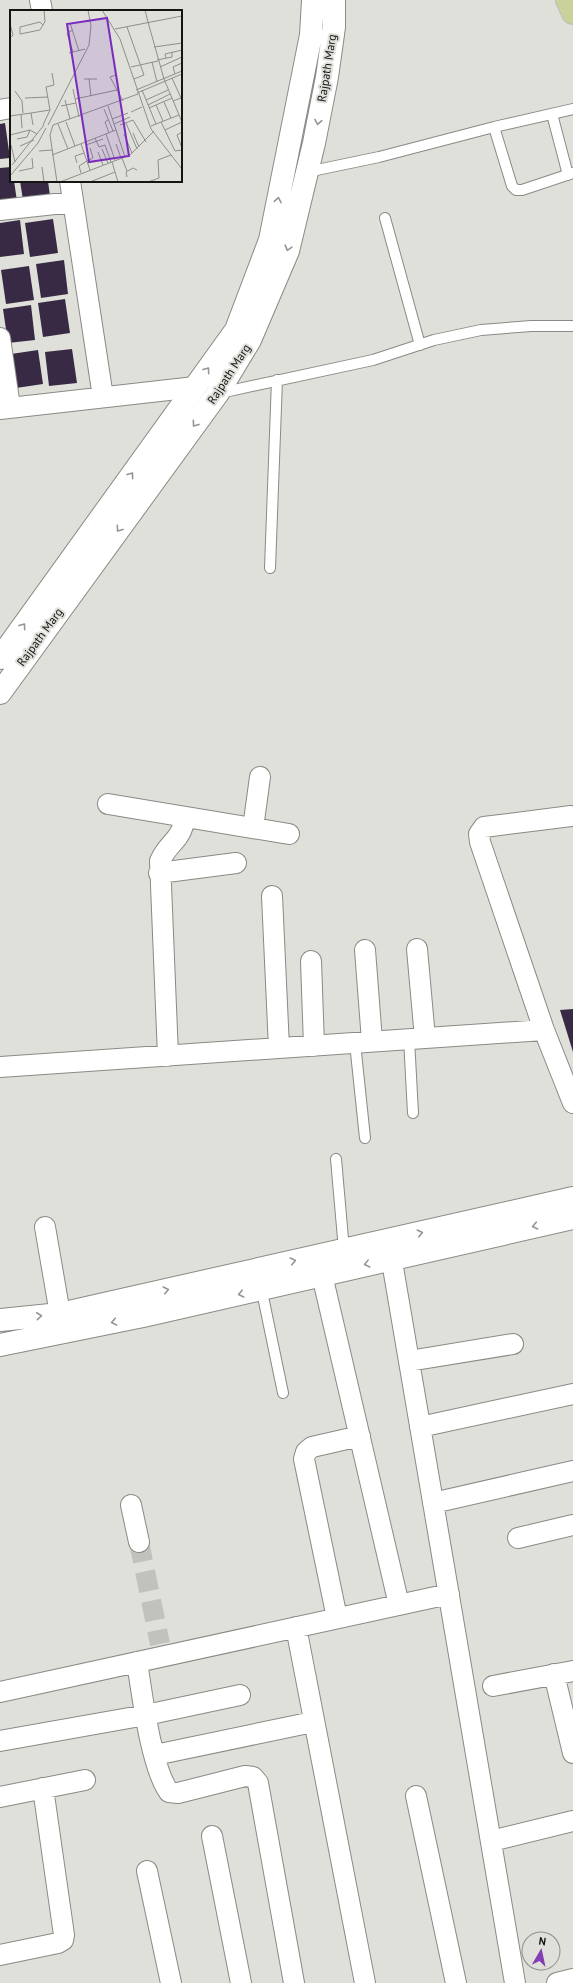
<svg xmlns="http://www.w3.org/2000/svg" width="573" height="1983" font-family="'PT Sans',sans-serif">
	<rect width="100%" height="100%" fill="#e0e0db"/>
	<path fill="#382a44" d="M5 123 10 158 0 159V124Z
		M11 167V181H14L17 201 0 203V168Z
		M20 181H48L50 196 23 200Z
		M53 219 58 253 30 257 25 223Z
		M20 220 24 254 0 257V223Z
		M64 260 68 294 41 298 36 264Z
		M29 266 34 300 6 304 1 270Z
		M65 299 70 333 43 337 38 303Z
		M31 305 35 340 8 343 3 309Z
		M72 349 77 383 49 386 45 352Z
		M38 350 43 384 16 388 11 354Z
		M573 1009V1052L560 1010Z"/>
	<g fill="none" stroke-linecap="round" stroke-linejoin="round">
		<path stroke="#c1c1bd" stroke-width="20" stroke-dasharray="20 10" stroke-linecap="butt" d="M139 1542 160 1644"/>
		<g stroke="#898a85" stroke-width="12">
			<path id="lane" d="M552 114 568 175
				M494 127 512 186 516 190H522L573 173
				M307 172 379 157 494 127 573 109
				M385 218 420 345
				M220 393 373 360 434 340 481 330 531 326H573
				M270 568 277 380
				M409 1039 413 1113
				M355 1043 365 1138
				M336 1159 344 1250
				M261 1287 283 1393"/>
		</g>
		<g stroke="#898a85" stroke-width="22">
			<path id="street" d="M40 0 42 11
				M0 110 11 108
				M70 181 103 397
				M0 210 73 202
				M0 338 10 407
				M0 409 195 387
				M108 804 289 834
				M571 816 484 827 479 834 480 842 544 1030 573 1103
				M253 828 260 777
				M159 873 236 863
				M272 896 279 1048
				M417 949 425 1038
				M365 950 372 1041
				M311 961 314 1046
				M168 1056 160 861C169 841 181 842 185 817
				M0 1067 544 1030
				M45 1227 60 1314
				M389 1244 515 1983
				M322 1275 399 1605
				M409 1361 513 1344
				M420 1427 573 1394
				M433 1503 573 1471
				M131 1505 139 1542
				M518 1538 573 1525
				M337 1618 304 1459 306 1452 312 1447 360 1436
				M296 1627 365 1983
				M137 1662C142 1694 151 1767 169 1792L178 1793 245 1776 253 1777 258 1783 294 1983
				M554 1674 573 1753
				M493 1686 573 1671
				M0 1692 449 1594
				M0 1741 146 1715 240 1695
				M155 1755 313 1722
				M416 1796 456 1983
				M0 1797 85 1780
				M212 1836 241 1983
				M491 1841 573 1821
				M147 1871 171 1983
				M0 1955 58 1943 63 1940 64 1935 43 1788
				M557 1983 573 1979"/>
		</g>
		<g stroke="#898a85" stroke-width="24">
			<path id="secondary" d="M0 658 236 330 270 240 311 35 313 0
				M0 693 218 393 250 340 288 251 314 143 327 77 334 27V0
				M0 1320 60 1314 573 1198
				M0 1345 143 1316 573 1218"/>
		</g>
		<g stroke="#bdbdbd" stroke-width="24">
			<path id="primary" d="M567 0 573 13"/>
		</g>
		<use href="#lane" stroke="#fff" stroke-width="10"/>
		<use href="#street" stroke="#fff" stroke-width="20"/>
		<use href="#secondary" stroke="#fff" stroke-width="22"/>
		<use href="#primary" stroke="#cbd19a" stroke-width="22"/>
	</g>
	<defs><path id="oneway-chevron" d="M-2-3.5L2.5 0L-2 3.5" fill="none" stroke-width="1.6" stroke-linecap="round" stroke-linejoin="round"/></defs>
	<g stroke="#959594">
		<use href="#oneway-chevron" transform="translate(318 122) rotate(101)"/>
		<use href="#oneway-chevron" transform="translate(278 200) rotate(-79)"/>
		<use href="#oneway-chevron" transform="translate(288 248) rotate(106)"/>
		<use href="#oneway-chevron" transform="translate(207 370) rotate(-54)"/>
		<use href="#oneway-chevron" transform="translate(195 424) rotate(126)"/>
		<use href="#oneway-chevron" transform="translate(131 475) rotate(-54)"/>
		<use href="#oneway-chevron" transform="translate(119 529) rotate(126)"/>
		<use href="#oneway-chevron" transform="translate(23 626) rotate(-54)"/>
		<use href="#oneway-chevron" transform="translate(535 1226) rotate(168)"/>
		<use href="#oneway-chevron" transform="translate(420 1233) rotate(-13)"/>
		<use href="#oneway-chevron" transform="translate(293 1261) rotate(-13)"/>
		<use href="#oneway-chevron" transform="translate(367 1264) rotate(166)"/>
		<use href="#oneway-chevron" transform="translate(166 1290) rotate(-13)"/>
		<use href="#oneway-chevron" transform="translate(241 1294) rotate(167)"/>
		<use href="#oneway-chevron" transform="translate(39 1316) rotate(-6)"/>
		<use href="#oneway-chevron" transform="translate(114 1322) rotate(169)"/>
	</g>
	<g text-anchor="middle" stroke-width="4" stroke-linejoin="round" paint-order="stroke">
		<g font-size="12" fill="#141412" stroke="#e0e0db">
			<text transform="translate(327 68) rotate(-81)" y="4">Rajpath Marg</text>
			<text transform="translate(229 374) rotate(-57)" y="4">Rajpath Marg</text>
			<text transform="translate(40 637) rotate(-54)" y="4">Rajpath Marg</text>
		</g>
	</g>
	<g transform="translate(10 10)">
		<rect width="172" height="172" fill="#e0e0db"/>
		<path fill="none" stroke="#8e8e8b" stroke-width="1" d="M92 0 110 29 141 119 172 159M135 0 138 12M138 12 154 69 172 112M60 13 69 41M0 14 3 25 0 28M33 15 30 12 10 17V24L30 20 33 15 34 13 35 12 34 0M117 17 134 65 124 69M105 19 172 6M63 20 57 23 63 42M144 37 172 33M59 43 75 39M156 48 155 44 172 40M147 50 162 47V42M142 52 147 72M121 57 148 51M150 57 172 47M165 64 163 57 172 53M106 65 100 67 113 91M162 68 171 88 163 91M74 69H87M79 69 81 86M63 79 69 107M126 80 172 61M132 80 146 114M5 81 12 91 13 103M127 83 172 64M15 88 38 87M65 89 107 80M55 90 60 109M136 90 158 80M154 92 161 108M138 95 160 84M146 95 153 111M51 96 66 93M98 96 115 147M139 98 162 88M94 99 103 121M121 102 132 97M21 103 40 100M11 104 12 118M0 106 21 103 23 115M102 109 118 103M98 110 95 112 99 123M56 112 65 136M151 112 165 141 172 140M116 113 127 139M48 114 58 139M104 114 120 107M33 115 40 100 36 77 44 75 42 63M38 115 79 35 81 16 78 0M110 115 123 110 136 132M141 116 169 105M155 120 172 112M172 122 167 125 172 138M123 123 129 137M96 124 105 150M114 124 122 143M0 125 20 120 27 124M85 128 89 137 95 135 101 152M7 129 17 127 20 120M71 134 80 160M106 134 111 148M1 135 5 152M76 135 93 129M10 136 24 130M92 139 98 153M29 141 42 140M88 142 93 155M42 145 106 120M112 148 117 161M77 151 83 148 80 138M102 152 108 172M67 153 65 146 74 143M2 155 34 115M32 157 34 172M9 161 23 158 22 148M71 163 69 156 77 151M0 166 28 133 36 118M117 167 116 162 123 158 127 160M47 172 40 125 43 115 128 84M50 172 120 145 144 121M80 172 105 162M138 172 149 168 148 150 161 145"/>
		<path fill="#7b2cbf" fill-opacity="0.15" stroke="#7b2cbf" stroke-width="2" d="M97 8 119 146 79 152 57 14Z"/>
		<rect width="172" height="172" fill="none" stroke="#141412" stroke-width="2"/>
	</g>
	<g transform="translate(541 1951) rotate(9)"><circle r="19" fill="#e0e0db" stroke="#8e8e8b"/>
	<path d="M0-3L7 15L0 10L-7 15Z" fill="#823eb2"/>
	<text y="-6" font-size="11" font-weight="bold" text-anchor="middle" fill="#141412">N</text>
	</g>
</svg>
